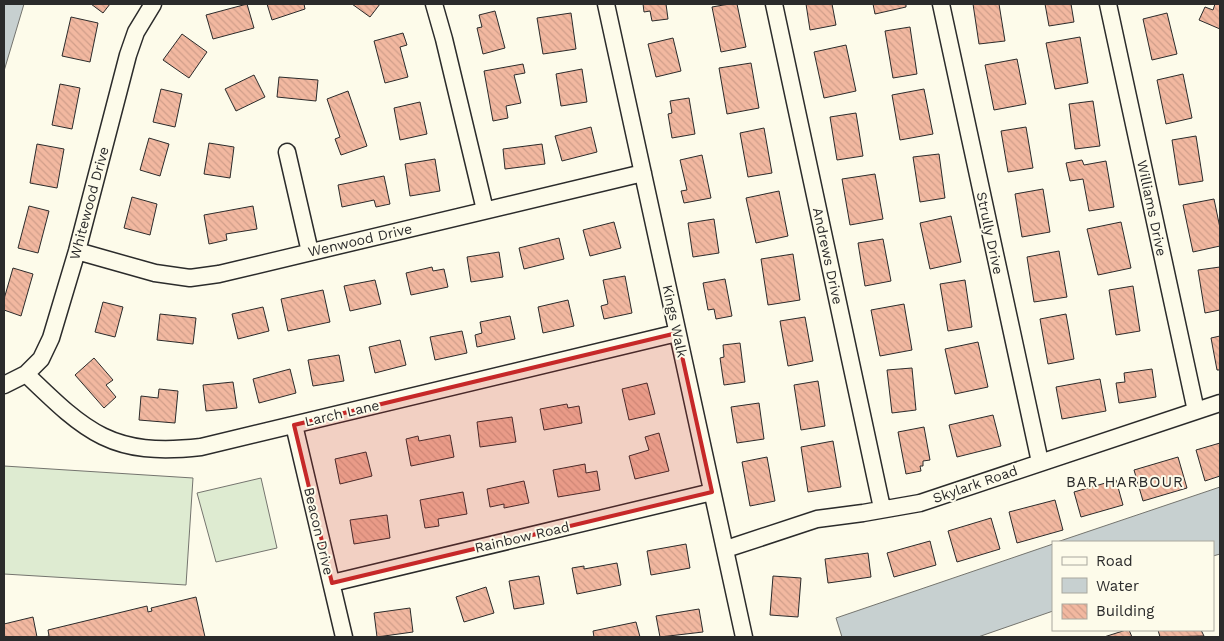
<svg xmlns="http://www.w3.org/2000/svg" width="1224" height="641" font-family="'Work Sans',sans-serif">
	<defs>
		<pattern id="building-back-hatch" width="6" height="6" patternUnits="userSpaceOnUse" patternTransform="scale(1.25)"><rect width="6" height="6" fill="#f2b8a0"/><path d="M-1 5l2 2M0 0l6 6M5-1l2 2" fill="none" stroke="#d09e8a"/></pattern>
	</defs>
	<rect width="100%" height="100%" fill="#fdfbea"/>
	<path fill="#deebd1" stroke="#74746e" d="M4 466 193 478 186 585 4 574Z
		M261 478 277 548 216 562 197 493Z"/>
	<path fill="#c7d0d0" stroke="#74746e" d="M4 4H24L4 71Z
		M1220 487V554L1213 556V542H1057Z
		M1053 544V611L978 637H842L836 618Z"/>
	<path fill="url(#building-back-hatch)" stroke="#2b2b2b" d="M91 4H110L103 13Z
		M247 4 254 28 213 39 206 15Z
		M267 4H304L305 9 272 20Z
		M352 4H380L370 17Z
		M643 4H666L668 19 652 21 650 11 644 12Z
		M729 4H737L746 47 721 52 712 7Z
		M806 4H832L836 25 810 30Z
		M873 4H906V7L875 14Z
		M973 4H999L1005 41 979 44Z
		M1045 4H1071L1074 22 1049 26Z
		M1215 4H1220V29L1199 20 1205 7 1213 10Z
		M495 11 505 48 483 54 477 28 482 27 479 15Z
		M571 13 576 49 543 54 537 18Z
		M1167 13 1177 54 1152 60 1143 19Z
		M71 17 98 23 90 62 62 56Z
		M910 27 917 74 893 78 885 31Z
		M403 33 407 45 400 47 408 77 385 83 374 41Z
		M182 34 207 52 189 78 163 60Z
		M1080 37 1088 83 1055 89 1046 43Z
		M673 38 681 71 656 77 648 44Z
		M846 45 856 91 824 98 814 52Z
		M1017 59 1026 104 994 110 985 65Z
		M751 63 759 108 727 114 719 68Z
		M523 64 525 73 514 75 521 103 506 106 508 118 493 121 484 71Z
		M582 69 587 102 561 106 556 74Z
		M1183 74 1192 118 1166 124 1157 80Z
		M254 75 265 97 236 111 225 89Z
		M279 77 318 80 316 101 277 97Z
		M60 84 80 88 72 129 52 125Z
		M161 89 182 94 175 127 153 122Z
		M924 89 933 134 900 140 892 95Z
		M348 91 367 146 341 155 335 139 340 137 327 99Z
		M689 98 695 134 672 138 668 114 672 113 670 101Z
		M1093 101 1100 146 1075 149 1069 104Z
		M420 102 427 134 400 140 394 108Z
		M856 113 863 156 837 160 830 117Z
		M591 127 597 152 562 161 555 136Z
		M1026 127 1033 168 1008 172 1001 131Z
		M764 128 772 173 748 177 740 133Z
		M1196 136 1203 181 1179 185 1172 140Z
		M149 138 169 144 160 176 140 170Z
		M209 143 234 147 230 178 204 174Z
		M37 144 64 149 57 188 30 183Z
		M542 144 545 164 505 169 503 149Z
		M939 154 945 198 920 202 913 157Z
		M702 155 711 198 684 203 681 191 687 190 680 160Z
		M435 159 440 191 410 196 405 164Z
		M1082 160 1084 165 1106 161 1114 207 1089 211 1083 179 1070 181 1066 163Z
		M875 174 883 219 850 225 842 179Z
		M384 176 390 204 376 207 374 200 342 207 338 185Z
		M1043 189 1050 232 1022 237 1015 194Z
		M779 191 788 236 756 243 746 198Z
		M132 197 157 204 150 235 124 228Z
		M1214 199 1220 228V246L1193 252 1183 205Z
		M29 206 49 211 38 253 18 248Z
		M253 206 257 229 226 234 227 240 209 244 204 215Z
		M951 216 961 262 930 269 920 223Z
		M714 219 719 253 693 257 688 223Z
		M614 222 621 248 590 256 583 230Z
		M1121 222 1131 268 1098 275 1087 229Z
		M559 238 564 259 524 269 519 248Z
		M883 239 891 281 865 286 858 243Z
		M1059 251 1067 297 1034 302 1027 257Z
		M499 252 503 277 471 282 467 257Z
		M793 254 800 300 768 305 761 259Z
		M432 267 433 271 444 269 448 287 411 295 406 273Z
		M1220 267V310L1205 313 1198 270Z
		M13 268 33 274 21 316 4 310V299Z
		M625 276 632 313 604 319 601 306 608 304 603 280Z
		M725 279 732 316 716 319 714 309 708 310 703 283Z
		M375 280 381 304 350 311 344 286Z
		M965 280 972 327 948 331 940 284Z
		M1133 286 1140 331 1116 335 1109 290Z
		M323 290 330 322 288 331 281 299Z
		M568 300 574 326 543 333 538 307Z
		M103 302 123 307 115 337 95 332Z
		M904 304 912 350 880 356 871 310Z
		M263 307 269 331 238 339 232 314Z
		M160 314 196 318 193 344 157 340Z
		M1066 314 1074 359 1048 364 1040 319Z
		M510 316 515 339 477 347 475 335 482 333 480 322Z
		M805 317 813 361 788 366 780 321Z
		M462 331 467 353 435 360 430 337Z
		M1220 336V370H1217L1211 338Z
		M400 340 406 365 375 373 369 347Z
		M978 342 988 387 955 394 945 349Z
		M740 343 745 382 724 385 720 358 724 357 723 345Z
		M339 355 344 381 313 386 308 360Z
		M94 358 113 380 106 385 116 397 104 408 75 375Z
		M912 368 916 410 892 413 887 370Z
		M290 369 296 393 259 403 253 379Z
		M1152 369 1156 397 1119 403 1116 383 1125 382 1124 373Z
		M1100 379 1106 411 1062 419 1056 387Z
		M818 381 825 426 801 430 794 385Z
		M233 382 237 408 206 411 203 385Z
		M647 383 655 414 629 420 622 389Z
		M159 389 178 391 175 423 139 420 141 396 158 398Z
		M759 403 764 439 737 443 731 407Z
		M567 404 568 408 579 406 582 423 544 430 540 409Z
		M993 415 1001 446 957 457 949 425Z
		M512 417 516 442 480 447 477 422Z
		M924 427 930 460 923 461V466H920L921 471 906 474 898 432Z
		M659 433 669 471 635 479 629 456 649 450 645 437Z
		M450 435 454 457 411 466 406 439 418 436 419 441Z
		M833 441 841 487 808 492 801 447Z
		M1220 443V476L1205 481 1196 450Z
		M366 452 372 476 340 484 335 459Z
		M767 457 775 501 750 506 742 462Z
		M1178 457 1187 488 1143 501 1134 470Z
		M585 464 586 473 597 471 600 490 558 497 553 470Z
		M1116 480 1123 505 1081 517 1074 492Z
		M524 481 529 503 504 508V504L490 507 487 489Z
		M463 492 467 514 438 519 439 526 425 528 420 500Z
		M1055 500 1063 530 1017 543 1009 512Z
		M387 515 390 538 354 544 350 520Z
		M991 518 1000 549 957 562 948 531Z
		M930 541 936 565 894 577 887 553Z
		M686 544 690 568 651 575 647 551Z
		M868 553 871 577 828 583 825 559Z
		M617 563 621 585 577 594 572 568 584 566V569Z
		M539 576 544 604 514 609 509 581Z
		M773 576 801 578 798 617 770 615Z
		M486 587 494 613 464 622 456 597Z
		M196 597 205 637H45L49 636 48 630 147 606 148 612 152 611 151 608Z
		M410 608 413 632 377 637 374 613Z
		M699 609 703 632 660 637 656 616Z
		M33 617 37 637H4V624Z
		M636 622 640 637H594L593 631Z
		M1126 630H1129L1132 637H1104Z
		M1158 630H1201L1204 636 1160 637Z"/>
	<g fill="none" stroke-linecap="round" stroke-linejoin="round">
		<g stroke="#2b2b2b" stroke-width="19">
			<path id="minor" d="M434 4 444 39 485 210
				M606 4 744 637
				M774 4 882 508
				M941 4 1040 462
				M1108 4 1196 411
				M287 152 310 252
				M77 251 155 273 190 278 219 274 643 173
				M26 374C87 433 112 457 201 447L677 333
				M4 385 26 374 41 359 51 338 77 251 128 55 136 32 153 4
				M294 425 344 637
				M726 549 817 519 863 513 920 503 1220 403
				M332 583 712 492"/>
		</g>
		<use href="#minor" stroke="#fdfbea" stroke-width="16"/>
	</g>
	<path fill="#c62828" fill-opacity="0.2" stroke="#c62828" stroke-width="4" stroke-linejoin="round" d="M677 333 712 492 332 583 294 425Z"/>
	<g text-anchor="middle" stroke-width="4" stroke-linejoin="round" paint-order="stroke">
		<g font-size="14" fill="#2b2b2b" stroke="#fdfbea">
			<text transform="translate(89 203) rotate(-75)" y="5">Whitewood Drive</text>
			<text transform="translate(1152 208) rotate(78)" y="5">Williams Drive</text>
			<text transform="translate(990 233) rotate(78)" y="5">Strully Drive</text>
			<text transform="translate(360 240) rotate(-13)" y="5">Wenwood Drive</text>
			<text transform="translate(828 256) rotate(78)" y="5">Andrews Drive</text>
			<text transform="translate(675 321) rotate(78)" y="5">Kings Walk</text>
			<text transform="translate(342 413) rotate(-13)" y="5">Larch Lane</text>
			<text transform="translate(975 484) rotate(-19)" y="5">Skylark Road</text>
			<text transform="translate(319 531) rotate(77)" y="5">Beacon Drive</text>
			<text transform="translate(522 537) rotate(-13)" y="5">Rainbow Road</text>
		</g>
		<g font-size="15" letter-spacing="1" fill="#2b2b2b" stroke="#fdfbea">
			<text x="1125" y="487">BAR HARBOUR</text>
		</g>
	</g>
	<rect width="1224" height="641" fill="none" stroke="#2b2b2b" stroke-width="10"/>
	<rect x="1052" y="541" width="162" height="90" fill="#fdfbea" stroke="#a9a89e"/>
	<rect x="1062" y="557" width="25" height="8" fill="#fdfbea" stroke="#a9a89e"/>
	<text x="1096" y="566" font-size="15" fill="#2b2b2b">Road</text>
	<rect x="1062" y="578" width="25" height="15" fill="#c7d0d0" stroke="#a9a89e"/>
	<text x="1096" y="591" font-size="15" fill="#2b2b2b">Water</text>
	<rect x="1062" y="604" width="25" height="15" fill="url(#building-back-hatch)" stroke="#a9a89e"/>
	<text x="1096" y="616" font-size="15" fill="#2b2b2b">Building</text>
</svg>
